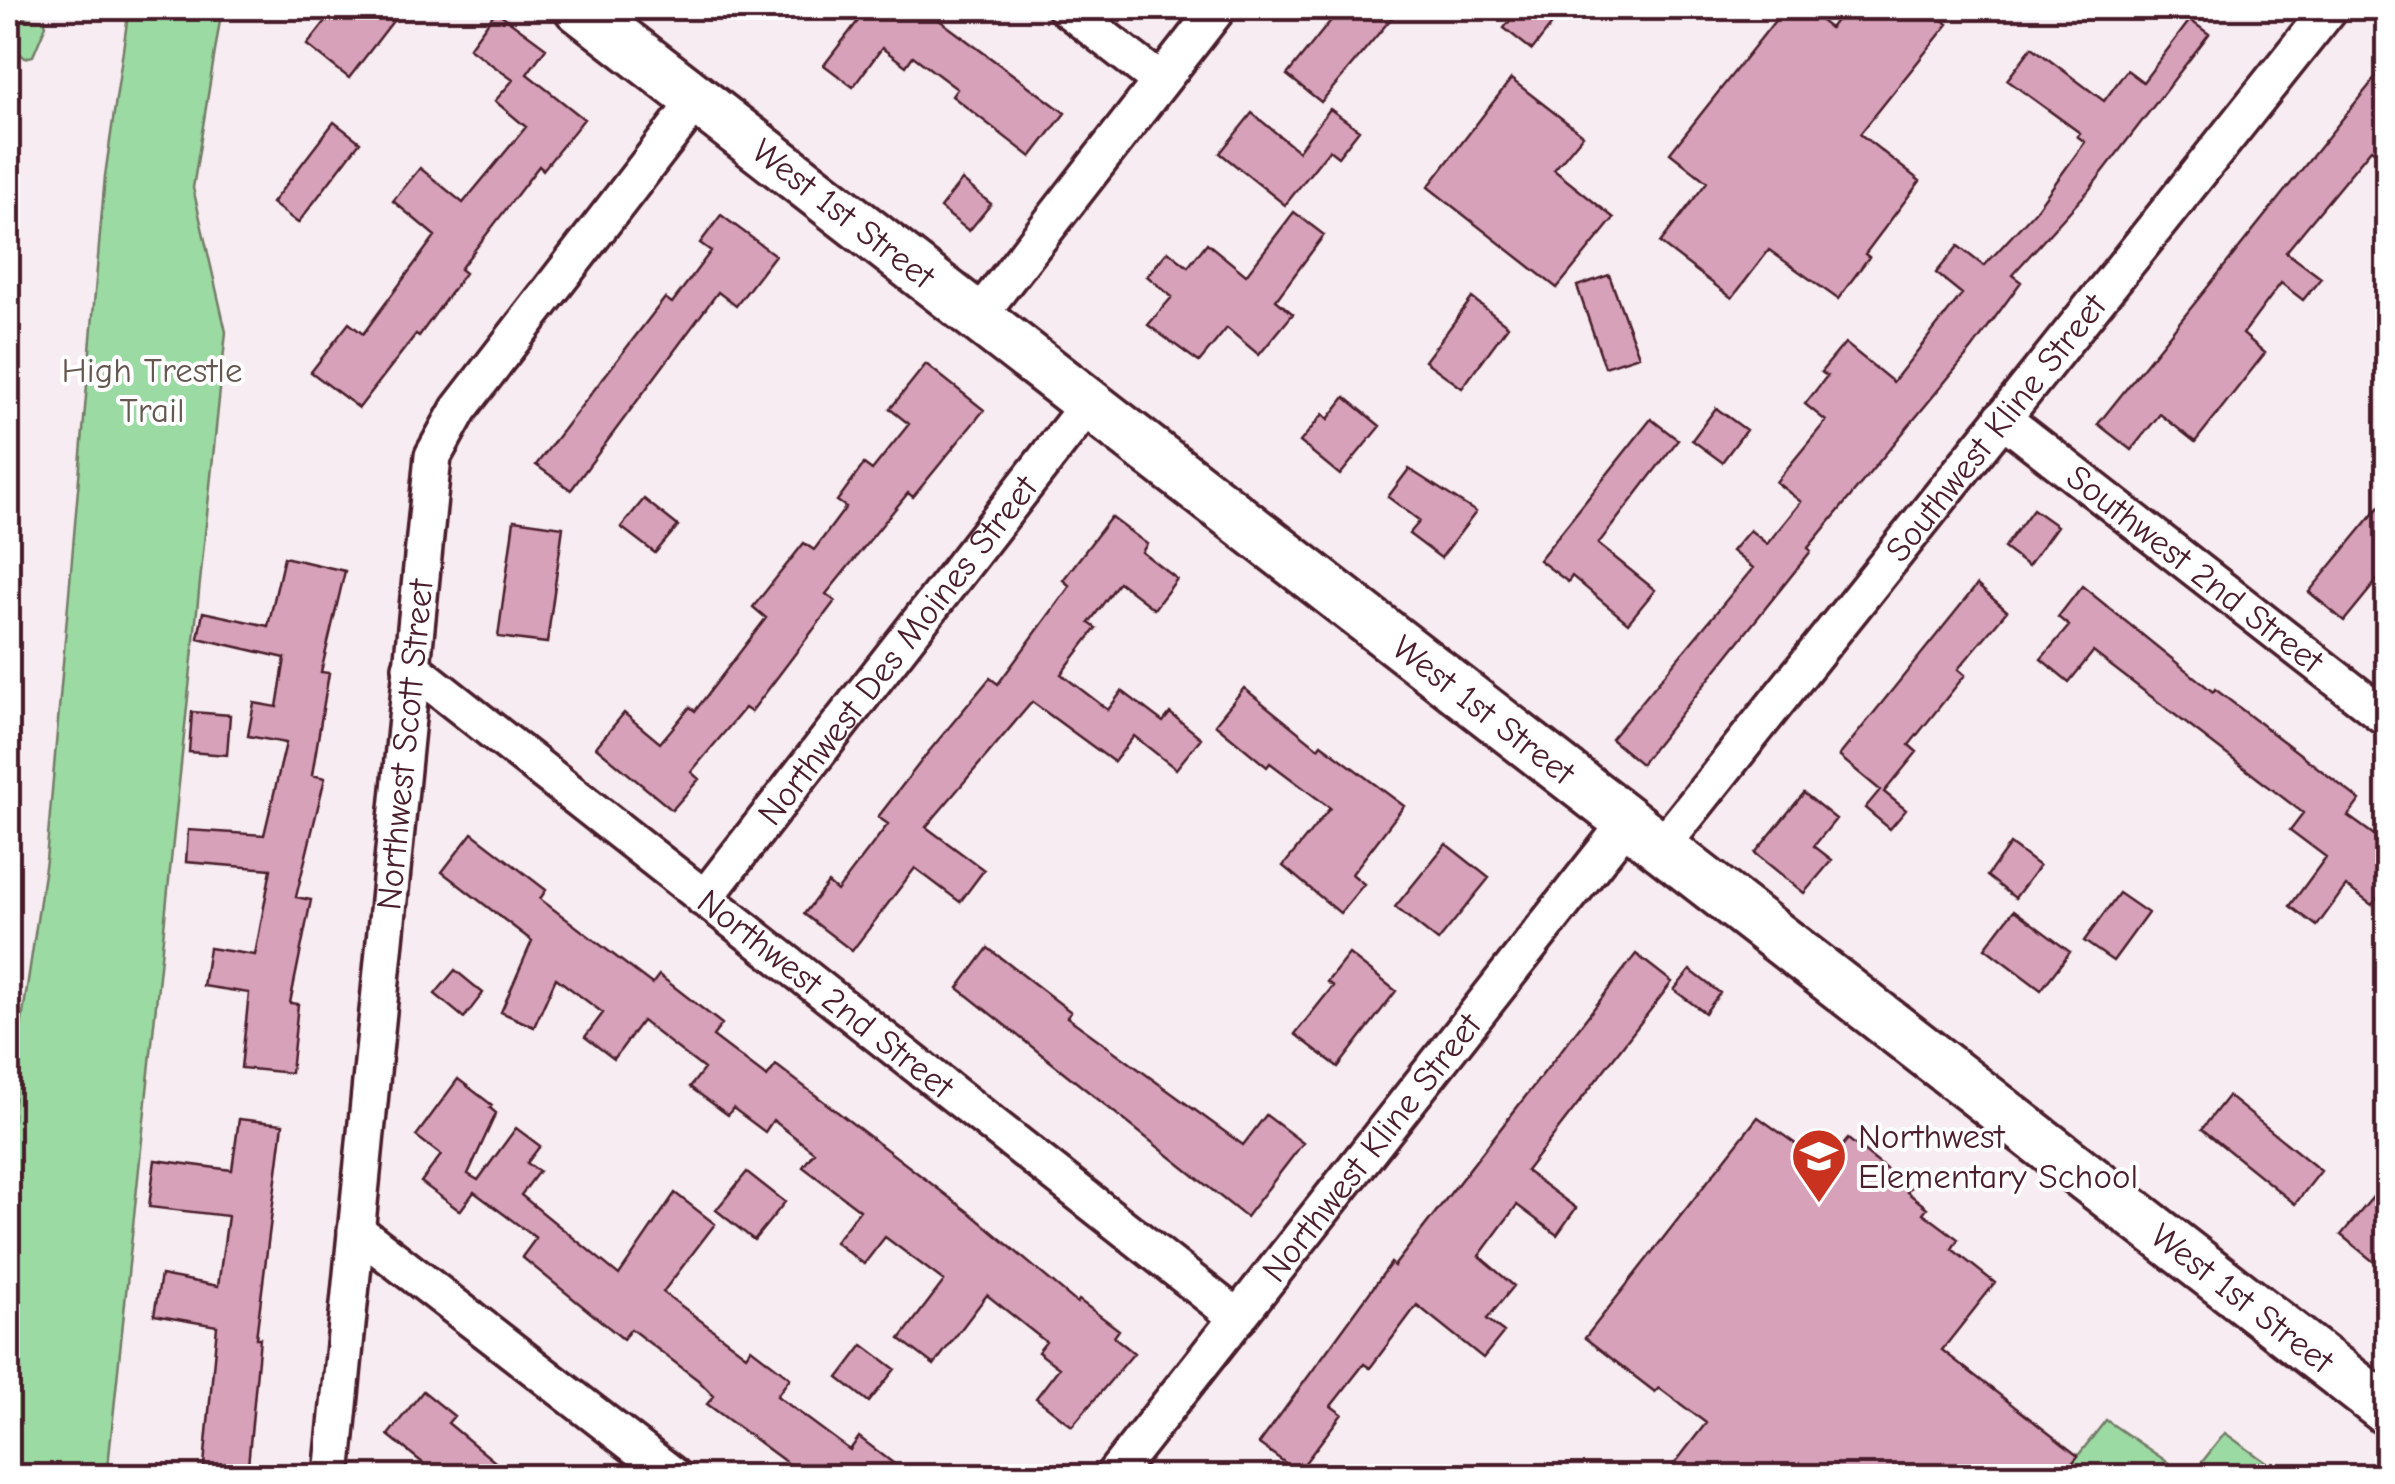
<svg xmlns="http://www.w3.org/2000/svg" width="2395" height="1484" font-family="'Comic Neue',sans-serif">
	<rect width="100%" height="100%" fill="#f7ecf1"/>
	<filter id="ink" filterUnits="userSpaceOnUse"><feTurbulence type="fractalNoise" baseFrequency=".01" numOctaves="2"/><feDisplacementMap in="SourceGraphic" scale="20" xChannelSelector="R" yChannelSelector="G"/><feConvolveMatrix kernelMatrix="1 2 1 2 8 2 1 2 1" color-interpolation-filters="sRGB"/></filter>
	<g filter="url(#ink)">
		<path fill="#9cdaa3" stroke="#737c67" stroke-width="2.5" d="M129 8H222L193 188 226 332 107 1476H8V1184L19 1041 46 860 105 176Z
			M8 17 44 20 46 25 33 56 25 58 8 43Z
			M2106 1420 2188 1476H2062Z
			M2225 1433 2285 1476H2191Z"/>
		<path fill="#d6a1b9" stroke="#4a1f2b" stroke-width="2.5" d="M336 8H403L349 78 307 45Z
			M868 8H923L1065 113 1031 157 952 96 957 89 913 56 906 66 882 48 853 87 824 65Z
			M1341 8H1400L1321 102 1287 75Z
			M1520 8H1565L1532 50 1504 28Z
			M1785 8H1804L1830 28 1846 8H1926L1948 24 1860 134 1920 181 1865 254 1869 257 1838 299 1769 250 1732 298 1660 243 1707 182 1670 153Z
			M496 11 546 48 527 74 584 119 543 170 539 166 460 269 465 273 419 336 416 334 359 408 311 372 349 323 363 334 435 236 393 201 420 168 463 203 526 127 495 101 513 80 469 48Z
			M2190 20 2209 34 2089 190 2012 275 2021 282 1972 349 1808 548 1811 551 1641 764 1611 739 1753 568 1732 551 1750 530 1767 544 1801 502 1776 482 1826 421 1805 404 1827 376 1821 372 1845 343 1893 382 1962 294 1936 273 1958 246 1984 266 2035 211 2085 142 2077 136 2080 133 2007 80 2032 47 2104 101 2127 70 2143 82Z
			M2388 62V161L2371 149 2286 252 2321 278 2303 300 2281 283 2243 334 2265 353 2195 442 2160 414 2131 450 2098 424Z
			M1511 79 1583 135 1554 170 1614 218 1557 288 1428 187Z
			M1330 109 1359 130 1338 157 1329 150 1285 205 1220 153 1252 113 1298 151Z
			M334 122 360 142 298 223 272 203Z
			M962 180 991 204 969 231 940 208Z
			M1294 212 1324 235 1276 300 1293 314 1259 355 1227 328 1199 362 1148 325 1172 297 1147 276 1168 251 1188 267 1207 243 1246 275Z
			M721 215 775 255 736 306 718 292 571 490 536 465 665 298 672 303 711 251 700 243Z
			M1609 275 1639 356 1605 367 1577 286Z
			M1472 298 1508 326 1462 388 1425 361Z
			M926 364 984 410 913 497 908 493 826 594 835 601 751 712 745 708 691 772 699 779 672 810 596 747 624 713 660 743 690 707 695 711 766 618 753 607 804 543 814 550 846 507 837 501 864 464 872 470 909 424 890 409Z
			M1345 397 1380 426 1340 475 1300 442 1323 414 1328 419Z
			M1716 408 1746 430 1722 462 1692 440Z
			M1651 419 1678 440 1598 544 1655 590 1628 623 1572 576 1568 582 1539 560Z
			M1409 469 1476 512 1441 558 1409 534 1420 521 1388 497Z
			M2388 496V567L2344 621 2309 592Z
			M644 499 678 526 655 553 621 527Z
			M2033 509 2057 526 2028 566 2004 548Z
			M1111 517 1147 544 1142 552 1177 579 1154 609 1119 582 1089 623 1096 628 1061 674 1108 710 1122 691 1163 722 1170 713 1201 738 1176 769 1134 736 1114 762 1032 702 926 827 984 870 960 902 915 868 852 951 804 914 828 883 837 891 888 824 878 817 926 755 990 678 998 684 1070 586 1063 580Z
			M514 520 563 527 547 643 498 637Z
			M284 557 345 571 321 672 329 673 312 775 325 778 296 897 311 900 290 1003 298 1004 291 1073 241 1068 249 993 203 986 209 948 255 955 271 869 186 862 188 830 264 835 286 743 248 736 254 703 277 707 285 658 198 638 203 612 268 626Z
			M1977 585 2007 611 1958 669 1965 675 1909 745 1917 752 1884 792 1906 810 1890 829 1865 808 1880 790 1839 756Z
			M2082 586 2213 692 2215 689 2360 800 2348 816 2388 845V884L2372 905 2346 886 2317 926 2290 906 2326 857 2290 830 2303 813 2093 652 2069 682 2041 659 2069 626 2058 617Z
			M1244 688 1318 748 1321 744 1404 806 1352 874 1364 884 1340 913 1283 866 1330 808 1270 763 1267 767 1215 724Z
			M192 712 230 715 227 755 189 752Z
			M1804 793 1836 819 1814 846 1832 860 1804 893 1755 853Z
			M472 833 546 890 540 899 652 984 659 975 722 1024 713 1036 767 1077 776 1065 971 1214 1077 1303 1079 1300 1119 1330 1114 1337 1134 1353 1072 1426 1036 1398 1059 1368 1038 1352 1046 1342 987 1295 934 1365 900 1339 944 1281 885 1237 864 1264 835 1242 860 1210 803 1167 814 1152 773 1120 765 1132 733 1108 728 1115 690 1087 704 1069 642 1021 614 1059 585 1037 603 1013 556 978 534 1027 501 1012 532 941 442 872Z
			M1446 844 1489 878 1438 941 1395 907Z
			M2010 844 2039 866 2015 898 1987 876Z
			M2119 893 2148 913 2113 961 2084 941Z
			M2014 910 2070 952 2041 990 1985 948Z
			M988 948 1071 1012 1067 1017 1243 1145 1266 1115 1303 1143 1246 1217 958 988Z
			M1349 954 1396 991 1338 1067 1295 1034 1333 986 1327 982Z
			M1636 954 1672 982 1526 1171 1576 1208 1557 1235 1517 1205 1479 1256 1514 1286 1487 1319 1504 1332 1483 1358 1417 1305 1370 1368 1364 1364 1331 1406 1342 1414 1298 1472 1259 1444 1391 1263 1394 1266Z
			M455 970 483 993 464 1018 435 994Z
			M1690 970 1720 993 1705 1013 1674 990Z
			M458 1079 492 1105 490 1108 496 1113 468 1174 478 1180 516 1128 540 1146 527 1163 539 1171 521 1195 619 1275 675 1193 715 1224 663 1292 746 1355 751 1348 790 1378 777 1396 850 1450 859 1437 910 1476H805L707 1404 714 1396 698 1380 631 1329 623 1339 522 1257 536 1238 474 1192 460 1211 421 1182 441 1155 416 1136Z
			M2228 1096 2321 1171 2295 1204 2202 1129Z
			M1758 1117 1814 1157 1820 1147 1833 1157 1848 1139 1910 1188 1907 1192 1927 1208 1923 1213 1958 1239 1952 1249 1995 1283 1942 1350 2078 1456 2062 1476H1665L1706 1423 1659 1388 1655 1392 1585 1338Z
			M239 1119 283 1124 256 1338H260L247 1476H203L217 1326 154 1315 161 1275 218 1286 228 1216 149 1207 155 1160 232 1170Z
			M747 1172 785 1202 754 1240 716 1210Z
			M2388 1179V1245L2374 1262 2341 1235Z
			M863 1345 895 1369 869 1402 838 1378Z
			M423 1391 454 1416 448 1423 512 1476H439L388 1435Z"/>
		<g fill="none" stroke-linecap="round" stroke-linejoin="round">
			<g stroke="#4a1f2b" stroke-width="42">
				<g id="street">
					<path d="M1066 8 1160 81"/>
					<path d="M979 315 1218 8"/>
					<path id="s1" d="M2002 418 2388 719"/>
					<path id="s2" d="M411 667 1238 1318"/>
					<path id="s3" d="M1662 846 2330 8"/>
					<path id="s4" d="M704 899 1090 402"/>
					<path d="M356 1230 674 1476"/>
					<path id="s5" d="M332 1476 433 456 459 409 698 99"/>
					<path id="s6" d="M1113 1476 1628 821"/>
				</g>
			</g>
			<g stroke="#4a1f2b" stroke-width="55">
				<g id="secondary">
					<path id="s7" d="M579 8 2388 1411"/>
				</g>
			</g>
			<use href="#street" stroke="#fff" stroke-width="35"/>
			<use href="#secondary" stroke="#fff" stroke-width="48"/>
		</g>
	</g>
	<defs>
		<g id="school-pin" transform="scale(2.875)"><path d="M0 17L-7.5 6A9.5 9.5 0 1 1 7.5 6Z" fill="#c8321e" stroke="#fff"/><path d="M0-5L7-2L0 1L-7-2ZM-4 1L0 2.5L4 1V4Q0 6-4 4Z" fill="#fff"/></g>
	</defs>
	<g fill-rule="evenodd">
		<use href="#school-pin" x="1819" y="1156"/>
	</g>
	<g text-anchor="middle" stroke-width="8" stroke-linejoin="round" paint-order="stroke">
		<g font-size="35" fill="#4a1f2b" stroke="#fff">
			<text dy="12" stroke="none"><textPath href="#s7" startOffset="335">West 1st Street</textPath></text>
			<text dy="12" stroke="none"><textPath href="#s3" startOffset="535">Southwest Kline Street</textPath></text>
			<text dy="12" stroke="none"><textPath href="#s1" startOffset="245">Southwest 2nd Street</textPath></text>
			<text dy="12" stroke="none"><textPath href="#s4" startOffset="315">Northwest Des Moines Street</textPath></text>
			<text dy="12" stroke="none"><textPath href="#s7" startOffset="1145">West 1st Street</textPath></text>
			<text dy="12" stroke="none"><textPath href="#s5" startOffset="735">Northwest Scott Street</textPath></text>
			<text dy="12" stroke="none"><textPath href="#s2" startOffset="528">Northwest 2nd Street</textPath></text>
			<text dy="12" stroke="none"><textPath href="#s6" startOffset="418">Northwest Kline Street</textPath></text>
			<text dy="12" stroke="none"><textPath href="#s7" startOffset="2105">West 1st Street</textPath></text>
		</g>
		<g font-size="35" fill="#63574f" stroke="#fff">
			<text x="152" y="382">High Trestle<tspan x="152" dy="40">Trail</tspan></text>
		</g>
		<g font-size="35" fill="#4a1f2b" stroke="#fff" text-anchor="start">
			<text x="1858" y="1148">Northwest<tspan x="1858" dy="40">Elementary School</tspan></text>
		</g>
	</g>
	<rect width="2395" height="1484" fill="none" stroke="#fff" stroke-width="40"/>
	<rect x="20" y="20" width="2355" height="1444" fill="none" stroke="#4a1f2b" stroke-width="4" filter="url(#ink)"/>
</svg>
